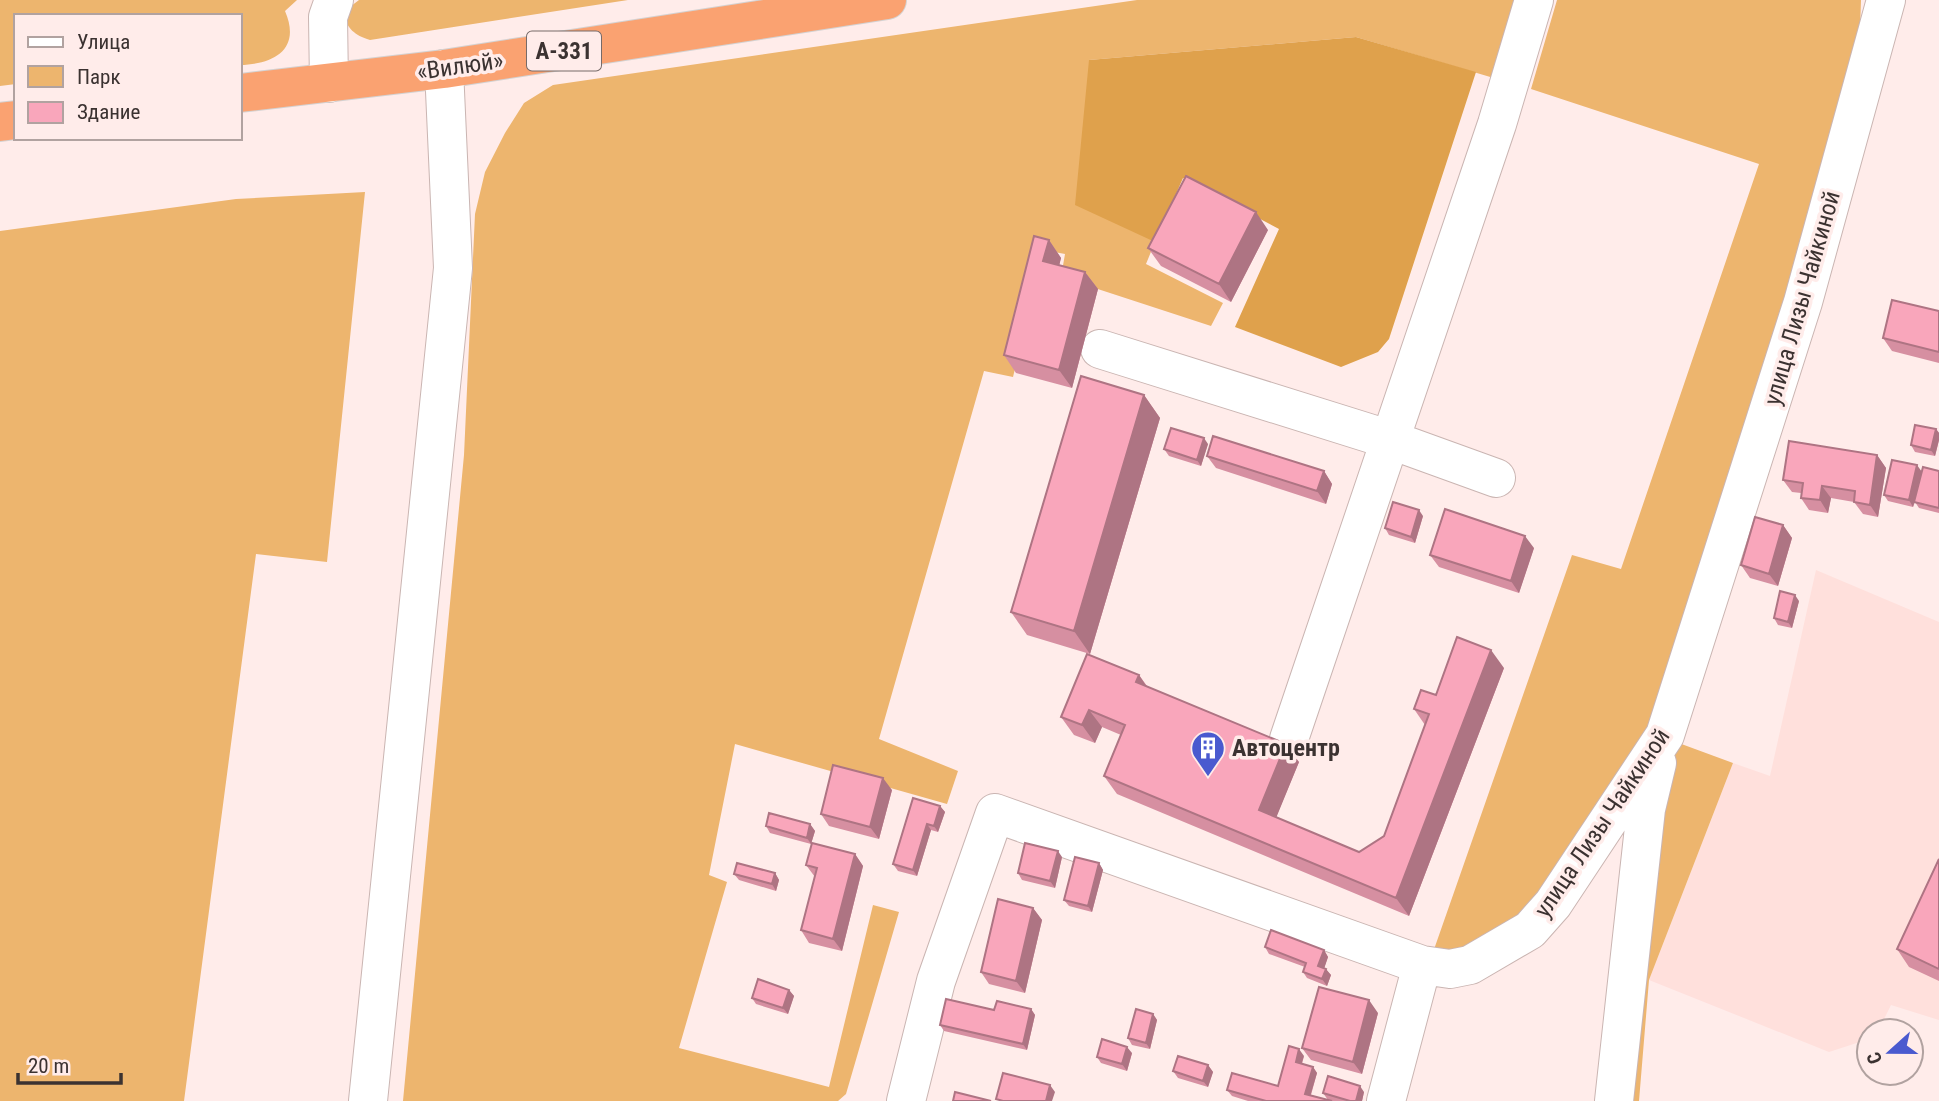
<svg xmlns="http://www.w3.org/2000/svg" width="1939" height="1101" font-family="'Roboto Condensed',sans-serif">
	<rect width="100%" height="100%" fill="#ffecea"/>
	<path fill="#ffe0dc" d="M1816 570 1939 622V1020L1891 1005 1878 1031H1869V1039L1829 1052 1649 980 1733 763 1770 776Z"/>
	<path fill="#edb56e" d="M0 0H297L285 11C301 48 276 64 240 65V16H16V84L0 86Z
		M359 0H628L370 40C354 35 348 29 342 13Z
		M1137 0H1517L1497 79 1356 37 1089 60 1155 242 1146 264 1223 303 1211 326 1061 277 1065 254 1044 250 1013 377 984 371 879 739 958 771 947 804 735 744 709 875 727 882 679 1048 829 1087 873 905 899 912 846 1094 838 1101H403L464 455 475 214 485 172 505 133 524 103 553 85Z
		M1557 0H1861L1859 60 1645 742 1514 931 1431 958 1572 555 1621 569 1759 164 1531 89Z
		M365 192 327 562 256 554 184 1101H0V231L236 199Z
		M1676 742 1733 763 1649 980 1639 1101H1625L1639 931Z"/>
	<path fill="#dfa14c" d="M1356 37 1476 72 1389 339 1378 352 1341 367 1235 327 1279 229 1183 178 1155 242 1075 205 1089 60Z"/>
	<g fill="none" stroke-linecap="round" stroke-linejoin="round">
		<g stroke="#cab5b2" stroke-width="40">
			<path id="minor" d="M329 83 328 17 334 0
				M1100 349 1391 440 1496 478
				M1289 739 1497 124 1534 0
				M368 1101 453 268 444 69
				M906 1101 936 981 995 813 1422 965 1450 969 1470 965 1530 930 1553 904 1665 735 1803 302 1886 0
				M1386 1101 1422 965
				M1614 1101 1646 809 1657 763"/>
		</g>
		<g stroke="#d4d2d2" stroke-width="40">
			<path id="highway" d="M240 93 444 69 887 0
				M0 122 16 120"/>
		</g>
		<use href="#minor" stroke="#fff" stroke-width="38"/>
		<use href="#highway" stroke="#faa271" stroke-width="38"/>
	</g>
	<path fill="#d68fa1" d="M1268 230 1231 302 1161 266 1148 248Z
		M1049 240 1061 258 1059 265 1085 272 1098 289 1072 388 1016 373 1004 355Z
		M1939 311V363L1892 351 1883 338Z
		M1144 395 1160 418 1090 654 1027 635 1011 612Z
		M1936 429 1939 433V440L1935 456 1915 452 1911 445Z
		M1208 444 1201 466 1169 456 1164 449Z
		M1877 455 1886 468 1878 517 1863 514 1854 502 1831 498 1828 513 1809 510 1801 498V493L1792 492 1783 480Z
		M1207 456 1324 471 1332 484 1326 504 1216 468Z
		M1939 471V513L1919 508 1915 502 1913 507 1888 501 1884 495 1922 472Z
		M1423 516 1415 543 1389 535 1385 528Z
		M1783 525 1792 538 1778 586 1750 578 1741 565Z
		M1534 548 1519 593 1439 567 1430 555Z
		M1799 601 1792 628 1778 625 1774 618Z
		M1504 668 1409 916 1117 794 1104 776 1121 735 1102 727 1095 743 1074 735 1061 717 1139 675 1147 686 1299 762 1276 817 1359 852 1384 836 1425 725 1414 709 1436 695Z
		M892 790 879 839 829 826 821 814Z
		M940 806 945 812 938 832 931 830 917 876 898 871 893 864Z
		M810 824 815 831 811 844 770 833 766 826Z
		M855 854 863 866 842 951 809 943 801 930 815 877 806 865Z
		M1062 857 1055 888 1022 880 1018 873Z
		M1939 859V981L1909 967 1897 949Z
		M1099 863 1103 870 1092 912 1069 906 1064 900Z
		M775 873 779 880 776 891 739 880 734 874Z
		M1033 908 1042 920 1025 993 989 984 981 972Z
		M1265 947 1324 950 1328 957 1324 968 1331 975 1327 986 1307 978 1303 972 1305 967 1269 954Z
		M789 990 794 996 788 1014 756 1004 752 998Z
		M1031 1009 1035 1015 1027 1050 944 1031 940 1025 994 1010Z
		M1378 1013 1362 1074 1311 1060 1302 1048Z
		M1153 1014 1157 1020 1150 1049 1132 1045 1128 1038Z
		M1132 1053 1127 1071 1101 1063 1097 1057Z
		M1304 1056 1302 1064 1313 1067 1317 1073 1311 1095 1328 1100 1323 1093 1364 1092 1362 1101H1248L1232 1096 1227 1090 1278 1086Z
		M1208 1065 1213 1072 1208 1087 1178 1078 1173 1071Z"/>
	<path fill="#ae7483" d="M1256 212 1268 230 1231 302 1219 284Z
		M1049 240 1061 258 1056 279 1043 261Z
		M1085 272 1098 289 1072 388 1059 370Z
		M1144 395 1160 418 1090 654 1074 631Z
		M1936 429 1939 433V440L1935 456 1931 450Z
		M1204 438 1208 444 1201 466 1197 460Z
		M1877 455 1886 468 1878 517 1870 505Z
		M1917 465 1922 472 1913 507 1909 500Z
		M1324 471 1332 484 1326 504 1317 491Z
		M1822 486 1831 498 1828 513 1820 500Z
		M1419 510 1423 516 1415 543 1411 537Z
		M1783 525 1792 538 1778 586 1769 574Z
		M1525 536 1534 548 1519 593 1511 581Z
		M1795 595 1799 601 1792 628 1788 622Z
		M1491 650 1504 668 1409 916 1396 898Z
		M1139 675 1151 693 1136 682Z
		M1089 710 1102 727 1095 743 1082 725Z
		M1286 744 1299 762 1272 828 1259 810Z
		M883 778 892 790 879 839 870 827Z
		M940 806 945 812 938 832 934 826Z
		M810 824 815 831 811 844 807 838Z
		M927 824 931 830 917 876 913 870Z
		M1058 851 1062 857 1055 888 1050 881Z
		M855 854 863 866 842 951 833 939Z
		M1099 863 1103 870 1092 912 1088 906Z
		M775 873 779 880 776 891 772 884Z
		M1033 908 1042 920 1025 993 1016 981Z
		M1324 950 1328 957 1323 972 1318 966Z
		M1326 969 1331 975 1327 986 1322 979Z
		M789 990 794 996 788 1014 783 1008Z
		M1369 1000 1378 1013 1362 1074 1353 1062Z
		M1031 1009 1035 1015 1027 1050 1023 1044Z
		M1153 1014 1157 1020 1150 1049 1146 1043Z
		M1127 1047 1132 1053 1127 1071 1122 1064Z
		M1299 1049 1304 1056 1300 1068 1296 1062Z
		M1208 1065 1213 1072 1208 1087 1203 1081Z
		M1313 1067 1317 1073 1309 1100 1305 1094Z
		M1050 1085 1055 1092 1052 1101H1046Z
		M1360 1086 1364 1092 1362 1101H1356Z"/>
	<path fill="#f9a6bb" stroke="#ae7483" stroke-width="2" d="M1186 176 1256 212 1219 284 1148 248Z
		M1034 236 1049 240 1043 261 1085 272 1059 370 1004 355Z
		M1892 300 1939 311V352L1883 338Z
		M1081 376 1144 395 1074 631 1011 612Z
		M1915 425 1936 429 1931 450 1911 445Z
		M1171 428 1204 438 1197 460 1164 449Z
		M1213 436 1324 471 1317 491 1207 456Z
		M1789 441 1877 455 1870 505 1854 502 1855 491 1822 486 1820 500 1801 498 1803 483 1783 480Z
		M1892 460 1917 465 1909 500 1884 495Z
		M1923 467 1939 471V508L1914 502Z
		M1393 502 1419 510 1411 537 1385 528Z
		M1445 509 1525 536 1511 581 1430 555Z
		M1755 517 1783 525 1769 574 1741 565Z
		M1780 591 1795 595 1788 622 1774 618Z
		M1457 637 1491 650 1396 898 1104 776 1125 725 1089 710 1082 725 1061 717 1087 654 1139 675 1136 682 1286 744 1259 810 1359 852 1384 836 1429 714 1414 709 1421 690 1436 695Z
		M833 765 883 778 870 827 821 814Z
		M913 798 940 806 934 826 927 824 913 870 893 864Z
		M769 813 810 824 807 838 766 826Z
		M812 843 855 854 833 939 801 930 817 868 806 865Z
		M1025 843 1058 851 1050 881 1018 873Z
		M1075 857 1099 863 1088 906 1064 900Z
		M1939 859V969L1897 949Z
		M737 863 775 873 772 884 734 874Z
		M998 899 1033 908 1016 981 981 972Z
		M1271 930 1324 950 1318 966 1326 969 1322 979 1303 972 1306 963 1265 947Z
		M758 979 789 990 783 1008 752 998Z
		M1319 987 1369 1000 1353 1062 1302 1048Z
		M946 999 994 1010 997 1001 1031 1009 1023 1044 940 1025Z
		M1136 1009 1153 1014 1146 1043 1128 1038Z
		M1102 1039 1127 1047 1122 1064 1097 1057Z
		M1289 1046 1299 1049 1296 1062 1313 1067 1305 1094 1332 1101H1266L1227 1090 1232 1073 1278 1086Z
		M1178 1056 1208 1065 1203 1081 1173 1071Z
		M1003 1073 1050 1085 1046 1101H1003L996 1099Z
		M1328 1076 1360 1086 1356 1101H1350L1323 1093Z
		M955 1092 991 1101H953Z"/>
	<defs>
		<g id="building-pin" transform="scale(1.75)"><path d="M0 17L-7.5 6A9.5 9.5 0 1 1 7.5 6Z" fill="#4a5acf" stroke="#ffecea"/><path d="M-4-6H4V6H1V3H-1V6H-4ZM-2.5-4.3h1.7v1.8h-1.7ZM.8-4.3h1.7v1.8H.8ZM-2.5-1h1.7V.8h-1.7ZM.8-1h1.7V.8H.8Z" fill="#fff"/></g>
	</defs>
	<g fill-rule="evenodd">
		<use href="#building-pin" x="1208" y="748"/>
	</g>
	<g text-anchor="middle" stroke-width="7" stroke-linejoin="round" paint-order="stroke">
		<rect fill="#ffecea" stroke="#766a68" stroke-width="2" x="527" y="31.5" width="74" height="39" rx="5"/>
		<g font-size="23" font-weight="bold" fill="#3b3231">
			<text x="564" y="59">А-331</text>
		</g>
		<g font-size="24" fill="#3b3231" stroke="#ffecea">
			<text transform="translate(460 66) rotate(-8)" y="8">«Вилюй»</text>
			<text transform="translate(1802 298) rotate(-74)" y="8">улица Лизы Чайкиной</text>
			<text transform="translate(1602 823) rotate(-56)" y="8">улица Лизы Чайкиной</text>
		</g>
		<g font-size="24" font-weight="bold" fill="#3b3231" stroke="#ffecea" text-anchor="start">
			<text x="1232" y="756">Автоцентр</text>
		</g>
	</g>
	<rect x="14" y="14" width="228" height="126" fill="#ffecea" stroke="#b1a2a0" stroke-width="2"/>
	<rect x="28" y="37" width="35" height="10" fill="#ffffff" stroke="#b1a2a0" stroke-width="2"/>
	<text x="77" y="49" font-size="21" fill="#3b3231">Улица</text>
	<rect x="28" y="66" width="35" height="21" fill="#edb56e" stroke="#b1a2a0" stroke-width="2"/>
	<text x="77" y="84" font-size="21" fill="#3b3231">Парк</text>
	<rect x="28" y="102" width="35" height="21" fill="#f9a6bb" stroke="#b1a2a0" stroke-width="2"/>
	<text x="77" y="119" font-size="21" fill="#3b3231">Здание</text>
	<g transform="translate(1890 1052) rotate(249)"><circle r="33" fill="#ffecea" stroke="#b1a2a0" stroke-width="2"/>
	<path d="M0-5L12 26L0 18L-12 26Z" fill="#4a5acf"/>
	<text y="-10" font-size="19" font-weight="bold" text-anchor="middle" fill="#3b3231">С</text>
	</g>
	<path d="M18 1073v10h103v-10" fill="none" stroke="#3b3231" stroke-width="3.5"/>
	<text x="28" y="1073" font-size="21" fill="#3b3231" stroke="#ffecea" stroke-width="5" paint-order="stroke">20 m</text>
</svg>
